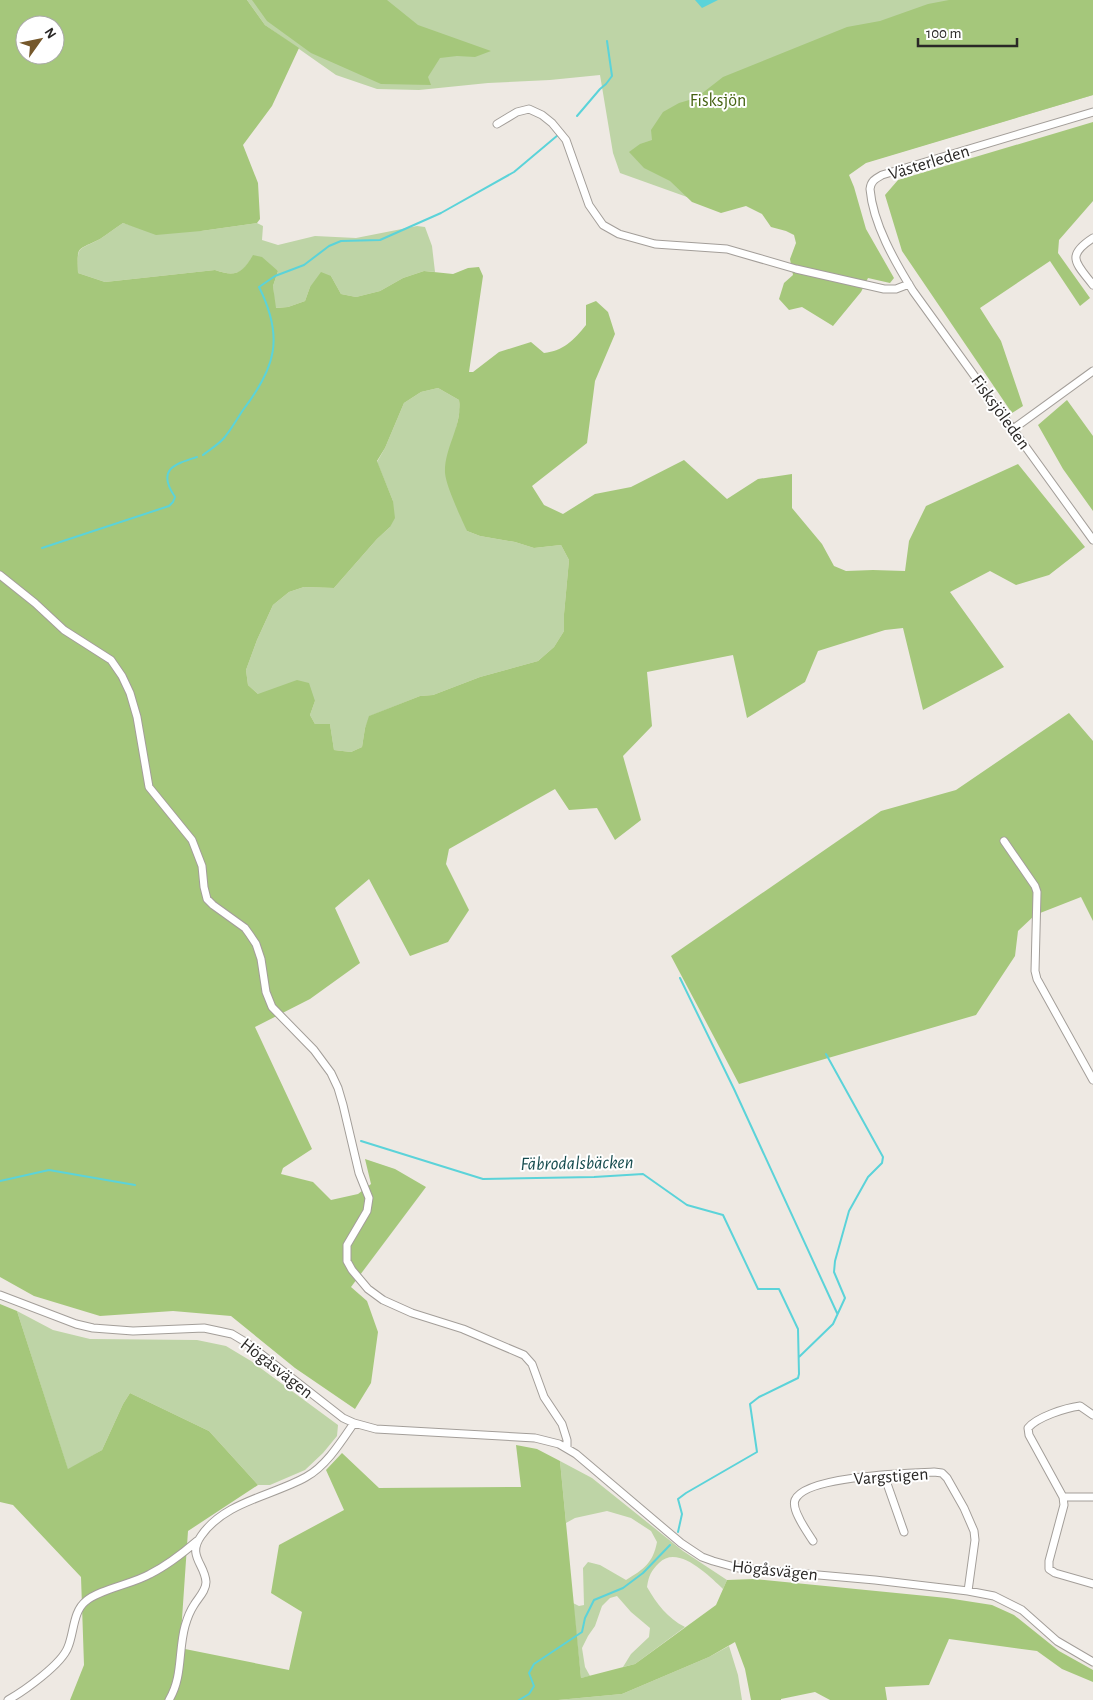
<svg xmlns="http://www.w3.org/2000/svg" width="1093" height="1700" font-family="'Alegreya Sans',sans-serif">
	<rect width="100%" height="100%" fill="#eee9e3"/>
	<path fill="#bed4a6" d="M247 0H1093V95L837 171 687 197 620 173 613 153 600 75 550 80 488 83 419 90 377 89 336 75 265 25Z
		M123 223 137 227 201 231 257 223 263 226 262 240 278 245 315 236 356 238 417 226 425 227 432 246 435 272 424 271 403 278 380 291 356 297 341 294 331 276 310 287 305 301 288 307 275 308 273 286 278 271 253 256C242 274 235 277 215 270L105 282 78 273C77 244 78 251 100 239 108 234 115 228 123 223Z
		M438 388 459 400 460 410 456 429 467 531 480 536 515 542 534 548 561 545 569 560 564 614V631L554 647 538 661 480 677 433 695 420 696 370 716 365 728 362 747 351 752 334 750 330 724H315L310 715 315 701 258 694 248 685 246 670 257 640 273 605 289 592 304 587 334 588 377 539 390 527 393 501 377 462 385 448 404 403 421 392Z
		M17 1311 53 1330 90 1339 197 1340 226 1346 251 1361 338 1425 337 1436 323 1453 305 1470 270 1485H258L209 1431 130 1393 123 1404 102 1450 68 1470Z
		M560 1461 592 1478 683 1551 727 1580 723 1589C709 1576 678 1544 659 1563 651 1571 649 1575 647 1587 657 1604 667 1618 685 1627L635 1664 623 1667 631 1654 649 1637 650 1628 631 1612 617 1596 610 1598 602 1606 595 1626 588 1636 582 1648 585 1667 590 1676 581 1678 573 1603 579 1606 584 1605 583 1568 588 1562 600 1565 626 1580C644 1569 653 1563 657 1542L651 1531 631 1518 607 1511 575 1518 566 1523Z
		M729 1646 738 1675 742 1700H558L622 1694 709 1657Z"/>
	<path fill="#a5c77b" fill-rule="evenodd" d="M0 0H247L265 25 299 48 272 106 243 145 258 183 260 219 257 223 201 231 156 235 123 223C115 228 108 234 100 239 77 251 77 244 78 273L105 282 215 270C235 277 242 274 253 255L262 257 278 271 273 286 276 308 288 307 305 301 310 287 321 272 331 276 341 294 356 297 380 291 403 278 424 271 453 274 468 268 479 267 483 276 469 372H473L499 352 531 342 544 353C563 351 574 340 586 325V305L596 301 608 312 615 334 595 381 587 443 532 486 544 505 563 514 595 494 631 487 684 460 727 499 758 479 792 474V508L822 544 834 566 846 571 873 570 905 571 909 541 926 506 1018 464 1085 547 1049 575 1016 585 990 571 950 592 1004 667 923 710 903 628 885 630 818 651 805 682 747 718 733 655 647 672 652 726 623 756 641 820 615 840 597 808 569 810 555 789 449 849 446 864 469 910 448 942 410 956 369 879 335 908 360 963 310 999 255 1027 312 1149 283 1168 281 1174 313 1182 331 1200 358 1194 371 1184 365 1159 395 1169 426 1187 351 1287 367 1301 378 1332 371 1383 355 1409 295 1368 231 1316 173 1311 100 1316 34 1296 0 1277ZM25 25H55V55H25ZM438 388 459 400C463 425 444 448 445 473 446 486 461 518 467 531L480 536 515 542 534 548 561 545 569 560 564 614V631L554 647 538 661 480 677 433 695 420 696 369 716 365 728 362 747 351 752 334 750 330 724H315L310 715 315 701 309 683 297 680 258 694 248 685 246 670 257 640 273 605 289 592 304 587 334 588 377 539 390 527 395 518 393 501 377 461 385 448 404 403 421 392Z
		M252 0H387L418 25 491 51 475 57 457 56 440 58 428 77 431 85 381 84 311 53 267 21Z
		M949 0H1093V95L866 163 849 175 854 187 866 229 894 278 890 283 868 278 861 292 833 326 802 307 789 310 779 299 784 283 793 275 790 259 796 243 794 235 786 231 771 227 762 214 746 206 721 213 692 202 670 181 644 168 629 152 640 144 652 140 651 130 663 112 679 103 696 98 723 77 847 27 880 21 928 4Z
		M1093 122V201L1059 240 1058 253 1090 298 1080 306 1050 261 980 308 1001 341 1023 406 1012 413 902 251 885 195 898 180Z
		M1067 400 1093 436V511L1063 469 1038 425Z
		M1069 713 1093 741V921L1081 897 1035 915 1018 931 1015 956 976 1015 739 1084 671 956 881 811 956 790Z
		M0 1304 17 1311 68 1469 102 1450 123 1404 130 1393 209 1431 258 1485 188 1531 180 1648 289 1670 302 1612 271 1593 279 1545 344 1510 326 1470 342 1453 379 1488 521 1487 516 1445 537 1449 560 1461 581 1678 635 1664 716 1605 727 1580 755 1579 947 1598 992 1605 1014 1615 1059 1651 1093 1670V1682L1062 1669 1037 1651 949 1639 929 1685 885 1687 887 1700H830L815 1692 781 1699V1700H751L745 1669 735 1642 709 1657 622 1694 558 1700H70L84 1665 81 1577 13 1505 0 1502Z"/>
	<path fill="#5bd3d9" d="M695 0H718L702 8Z"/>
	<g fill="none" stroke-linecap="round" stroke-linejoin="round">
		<path stroke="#5bd3d9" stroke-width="2" d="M577 116 600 89 606 84 612 76 607 41
			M203 455C209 450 218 445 224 438 231 430 237 419 243 410 276 367 284 337 259 287L275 276 304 265 329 246 341 241 380 240 441 213 514 172 558 135
			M42 548 169 506 173 502 175 497C156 469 175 464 197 457
			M680 978 734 1089 837 1313
			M361 1141 483 1179 594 1177 643 1174 687 1205 723 1215 758 1289H779L798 1329 799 1374 798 1378 759 1397 750 1404 757 1452 686 1493 678 1499 682 1514 678 1532
			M0 1181 49 1170 135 1185
			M799 1357 833 1324 845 1298 834 1272 835 1261 849 1211 868 1177 882 1163 883 1157 826 1054
			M519 1700 529 1694 534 1686 529 1673 534 1664 582 1632 585 1618 594 1600 623 1588 643 1573 670 1545"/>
		<g stroke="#a39e99" stroke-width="9">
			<path id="minor" d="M1093 112 882 175C875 179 871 181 870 189 873 224 895 262 913 291L1093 540
				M497 124 517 112 529 109 542 115 552 123 566 140 589 205 603 225 619 234 655 244 727 249 796 269 884 289H896L909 284
				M1093 238C1065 256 1076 263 1093 285
				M1013 429 1093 371
				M0 575 35 603 64 630 111 660 122 676 130 693 137 717 149 787 192 840 202 866 204 887 207 899 213 905 245 928 250 935 256 944 261 959 266 992 272 1007 314 1050 331 1073 338 1088 343 1105 359 1173 369 1198 367 1211 347 1245V1261L352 1270 368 1289 383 1300 412 1313 463 1329 524 1355 532 1364 544 1397 562 1424 567 1440V1448
				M1004 841 1035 886 1037 892 1035 971 1037 979 1093 1080
				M0 1295 76 1324 93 1328 133 1331 204 1328 232 1334 247 1343 343 1418 354 1423 376 1429 535 1438 559 1444 576 1454 681 1543 702 1557 713 1561 738 1568 875 1580 968 1591 994 1596 1022 1610 1057 1641 1093 1662
				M1093 1415 1080 1406C1065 1408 1037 1417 1028 1428L1029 1435 1063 1497 1064 1505 1049 1561V1569L1055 1573 1093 1584
				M884 1475 904 1532
				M1063 1497H1093
				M813 1541C808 1533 791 1510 795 1500 804 1476 909 1473 934 1472L942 1473 947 1478 964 1508 974 1531 975 1540 968 1591
				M8 1700C24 1691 62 1664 68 1647 74 1633 73 1611 86 1601 100 1589 133 1584 150 1574 166 1566 183 1553 197 1541
				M169 1700C183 1677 178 1651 185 1626 187 1619 190 1611 194 1605 198 1598 206 1591 206 1582 205 1564 187 1556 201 1536 224 1502 272 1496 306 1477 326 1466 341 1442 354 1423"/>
		</g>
		<use href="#minor" stroke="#fff" stroke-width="7"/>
	</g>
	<g text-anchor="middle" stroke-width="4" stroke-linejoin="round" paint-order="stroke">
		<g font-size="18" fill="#466313" stroke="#fff">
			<text x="718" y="106">Fisksjön</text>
		</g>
		<g font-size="18" fill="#2a2826" stroke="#fff">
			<text transform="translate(929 162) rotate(-17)" y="6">Västerleden</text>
			<text transform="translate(1001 412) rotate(54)" y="6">Fisksjöleden</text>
			<text transform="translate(277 1368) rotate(38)" y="6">Högåsvägen</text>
			<text transform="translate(891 1476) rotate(-4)" y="6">Vargstigen</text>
			<text transform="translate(775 1570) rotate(6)" y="6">Högåsvägen</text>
		</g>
		<g font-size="19" font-style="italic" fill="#154b4e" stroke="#fff">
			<text transform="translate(577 1162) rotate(-1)" y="7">Fäbrodalsbäcken</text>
		</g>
	</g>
	<g transform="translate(40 40) rotate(57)"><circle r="24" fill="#ffffff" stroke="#aaa9a8"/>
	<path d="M0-4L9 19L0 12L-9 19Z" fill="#75582b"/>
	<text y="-8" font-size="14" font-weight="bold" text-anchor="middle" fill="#2a2826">N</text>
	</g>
	<path d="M918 38v8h99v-8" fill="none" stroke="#2a2826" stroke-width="2.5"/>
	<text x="926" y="38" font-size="15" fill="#2a2826" stroke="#ffffff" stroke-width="4" paint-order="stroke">100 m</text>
</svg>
